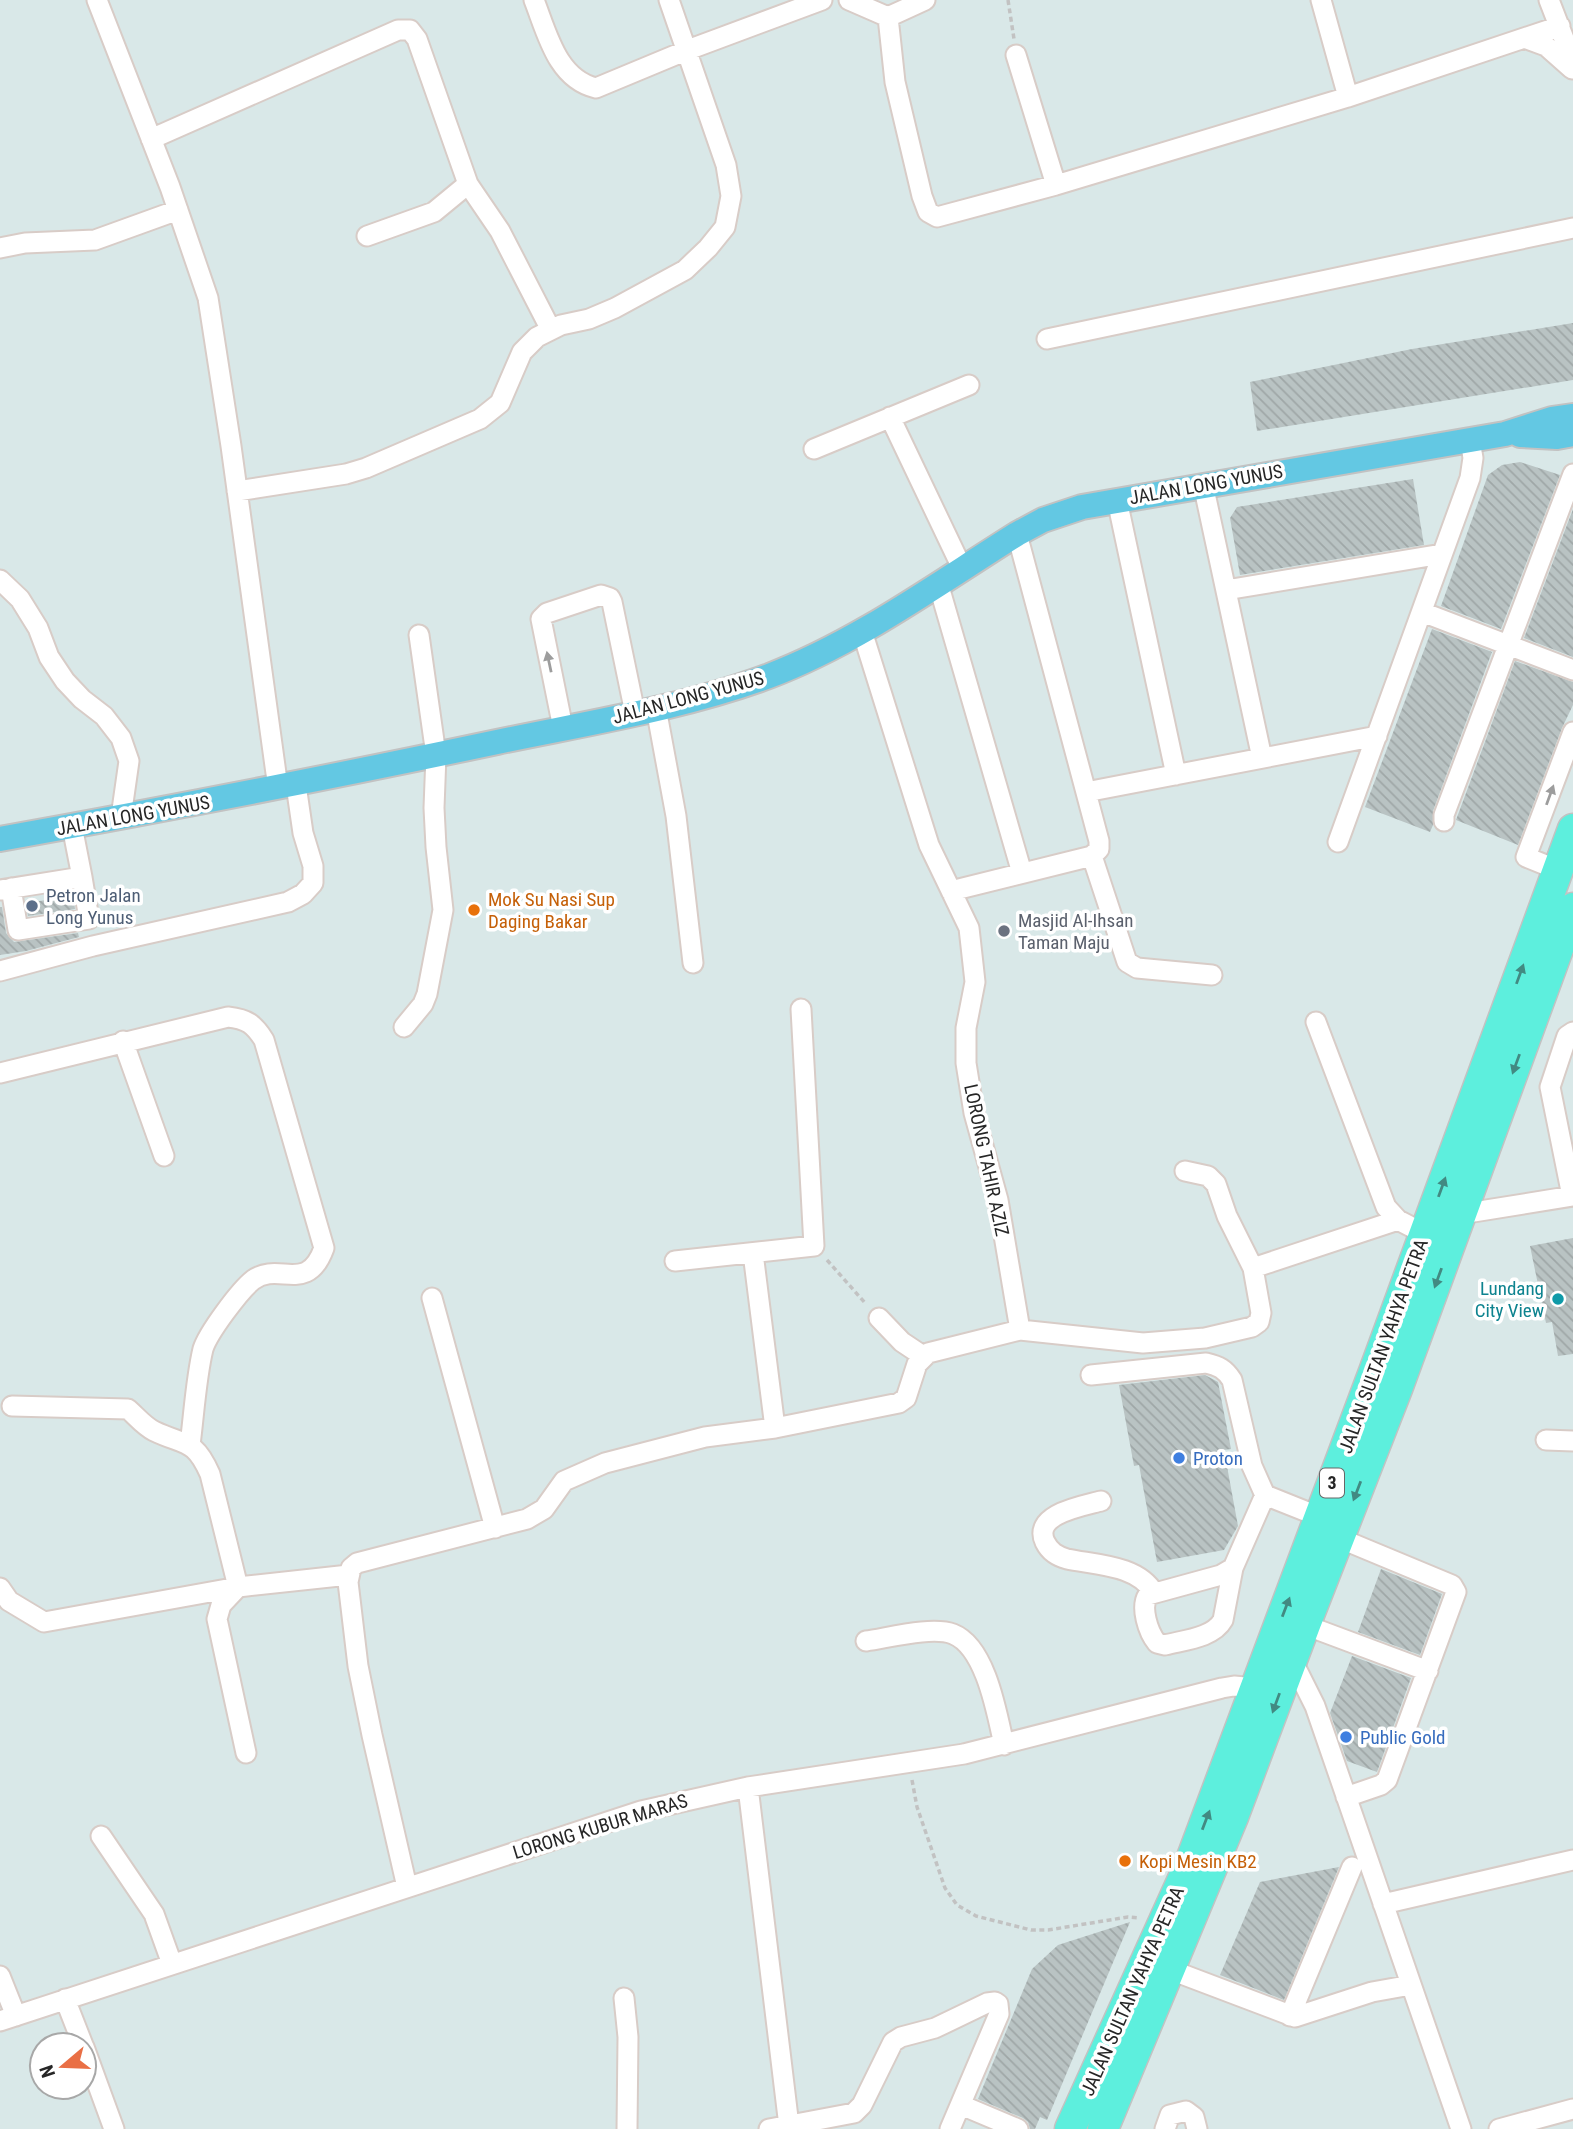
<svg xmlns="http://www.w3.org/2000/svg" width="1573" height="2129" font-family="'Roboto Condensed',sans-serif">
	<defs>
		<pattern id="building-back-hatch" width="6" height="6" patternUnits="userSpaceOnUse" patternTransform="scale(1.75)"><rect width="6" height="6" fill="#b9c3c3"/><path d="M-1 5l2 2M0 0l6 6M5-1l2 2" fill="none" stroke="#9fa7a7"/></pattern>
	</defs>
	<rect width="100%" height="100%" fill="#d9e8e8"/>
	<path fill="url(#building-back-hatch)" d="M1573 323V380L1257 431 1250 382 1412 349Z
		M1520 462 1560 475 1501 629 1441 606 1488 475 1502 465Z
		M1413 479 1424 545 1240 575 1230 518 1237 507Z
		M1573 509V657L1524 638Z
		M1432 629 1492 652 1433 811V825L1430 832 1365 807Z
		M1515 661 1573 682V705L1562 728 1518 845 1456 820Z
		M73 896 75 909 28 916 26 903Z
		M0 907H2L6 933 14 942 78 933 79 937 26 951 0 955Z
		M1573 1238V1354L1558 1356 1552 1322 1546 1323 1530 1246Z
		M1205 1375 1218 1382 1231 1449 1224 1450 1238 1526 1224 1550 1157 1562 1139 1465 1134 1466 1119 1385Z
		M1381 1569 1442 1594 1420 1655 1358 1632Z
		M1352 1656 1411 1678 1377 1772 1347 1761 1330 1713Z
		M1339 1867 1284 2000 1220 1975 1260 1882Z
		M1130 1922 1047 2120 1040 2117 1035 2129H1030L1028 2122 1023 2118 978 2099 1032 1969 1058 1945Z"/>
	<g fill="none" stroke-linecap="round" stroke-linejoin="round">
		<g stroke="#d8ccc7" stroke-width="23">
			<path id="minor" d="M97 0 170 187 208 298 231 446 278 788
				M534 0C547 33 557 79 596 88L685 51 822 0
				M849 0 888 17 895 82 922 196 928 212 937 217 1056 185 1348 97 1560 26
				M1321 0 1348 97
				M1549 0 1573 62
				M888 17 925 0
				M1524 38 1546 46 1572 69
				M1016 55 1056 185
				M151 139 398 30H410L417 39 468 184 434 212 367 236
				M468 184 500 231 551 330
				M0 248 25 243 95 240 178 210
				M1047 339 1573 228
				M890 417 962 568
				M814 449 969 385
				M1203 484 1262 758
				M237 491 346 474 366 468 480 419 500 403 522 352 537 337 561 325 589 319 615 308 685 270 708 248 725 227 731 196 726 165 669 0
				M1117 500 1176 775
				M0 580 20 599 38 628 49 657 65 681 82 699 104 716 121 738 129 761 121 817
				M938 583 1022 873
				M1226 590 1442 554
				M1422 612 1573 670
				M862 631 929 845 969 928 975 982 966 1028V1063L974 1113 998 1200 1020 1330
				M656 708 676 816 693 963
				M563 728 541 619 547 613 601 595 610 598 612 602 635 713
				M1086 792 1377 736
				M1444 821V815L1573 474
				M1338 842 1470 478 1473 458 1470 440
				M1092 856 1127 962 1137 968 1212 975
				M1558 870 1526 857 1573 732
				M11 888 18 930 89 919 82 877
				M0 890 82 877 72 826
				M951 891 1092 856 1099 849V841L1017 534
				M0 971 93 946 288 902 303 894 313 883V866L303 833 296 785
				M1316 1022 1386 1207 1398 1220 1425 1234
				M404 1027 423 1004 427 994 443 910 436 847 434 808 436 755 419 635
				M123 1041 164 1156
				M0 1073 228 1017C247 1019 254 1024 264 1040L324 1248C307 1295 279 1261 253 1280 240 1290 208 1333 203 1349 196 1378 194 1414 190 1445
				M1572 1196 1550 1087 1567 1036 1573 1032
				M1461 1214 1573 1196
				M753 1253 775 1428
				M675 1261 814 1246 801 1009
				M1253 1268 1398 1220
				M432 1298 495 1528
				M879 1318 902 1342 923 1356
				M1091 1375 1206 1363C1219 1366 1225 1369 1232 1380L1252 1466 1265 1495 1320 1517
				M12 1406 128 1409C137 1417 144 1426 154 1431 185 1446 194 1438 210 1474L238 1587
				M1546 1440 1573 1441
				M1101 1501C1083 1506 1032 1514 1045 1542 1050 1552 1057 1556 1067 1559 1096 1565 1138 1565 1154 1593
				M1339 1538 1452 1585 1456 1592 1387 1780 1381 1785 1346 1797
				M1233 1568 1221 1575 1148 1595C1140 1607 1148 1632 1157 1643L1165 1645C1184 1640 1213 1638 1223 1620L1233 1568 1265 1495
				M238 1587 221 1605 217 1619 246 1753
				M0 1588 9 1601 44 1622 238 1587 349 1575
				M1305 1625 1428 1671
				M866 1641C888 1638 932 1626 953 1634 986 1647 997 1714 1004 1745
				M1292 1660 1315 1706 1461 2129
				M748 1787 789 2126
				M101 1836 154 1914 172 1964
				M407 1887 372 1735 358 1666 348 1582 351 1568 357 1563 527 1519 544 1509 564 1481 605 1463 705 1437 775 1428 899 1403 906 1398 917 1364 928 1353 1020 1330 1143 1343 1205 1338 1252 1327 1259 1322 1261 1313 1253 1268 1227 1216 1216 1184 1208 1176 1185 1171
				M1383 1904 1573 1860
				M1171 1970 1295 2017 1372 1992 1411 1985
				M0 1976 16 2016
				M624 1998 628 2037 627 2129
				M65 1999 83 2045
				M1290 2016 1352 1867
				M0 2021 641 1811 748 1787 964 1754 1222 1688 1234 1686 1256 1688
				M84 2047 114 2129
				M961 2105 1018 2129
				M769 2129 854 2113 862 2105 893 2042 901 2037 935 2028 987 2003 995 2002 998 2004 999 2014 950 2129
				M1165 2129 1170 2115 1186 2111 1194 2117 1197 2129
				M1499 2129 1573 2109"/>
		</g>
		<g stroke="#c2c2c2" stroke-width="28">
			<path id="major" d="M1520 435 1557 437 1573 434
				M0 839C166 809 332 777 497 742 588 723 683 708 769 676 858 642 937 584 1017 534L1043 520 1082 507 1505 434 1552 419 1573 416"/>
		</g>
		<g stroke="#c2c2c2" stroke-width="33">
			<path id="highway" d="M1070 2129 1188 1868 1375 1369 1573 829
				M1103 2129 1233 1817 1305 1625 1397 1389 1573 908"/>
		</g>
		<path stroke="#c2c2c2" stroke-width="3.5" stroke-dasharray="5 3.5" stroke-linecap="butt" d="M1008 0 1014 39
			M827 1260 866 1304
			M912 1780 917 1807 945 1888 957 1905 976 1916 1031 1930H1048L1128 1917 1139 1918"/>
		<use href="#minor" stroke="#fff" stroke-width="19"/>
		<use href="#major" stroke="#63c8e3" stroke-width="24"/>
		<use href="#highway" stroke="#5defdd" stroke-width="30"/>
	</g>
	<defs><path id="oneway-solid" d="M-6-.8H1V-3.2L6.5 0L1 3.2V.8H-6Z" transform="scale(1.75)"/></defs>
	<g fill="#9d9d9d">
		<use href="#oneway-solid" transform="translate(549 662) rotate(-102)"/>
		<use href="#oneway-solid" transform="translate(1550 795) rotate(-70)"/>
	</g>
	<g fill="#428a82">
		<use href="#oneway-solid" transform="translate(1520 974) rotate(-70)"/>
		<use href="#oneway-solid" transform="translate(1516 1064) rotate(110)"/>
		<use href="#oneway-solid" transform="translate(1442 1187) rotate(-70)"/>
		<use href="#oneway-solid" transform="translate(1438 1278) rotate(110)"/>
		<use href="#oneway-solid" transform="translate(1357 1491) rotate(111)"/>
		<use href="#oneway-solid" transform="translate(1286 1607) rotate(-69)"/>
		<use href="#oneway-solid" transform="translate(1276 1703) rotate(110)"/>
		<use href="#oneway-solid" transform="translate(1206 1820) rotate(-69)"/>
	</g>
	<circle fill="#5c6f8a" stroke="#fff" stroke-width="2.5" cx="32" cy="906" r="7"/>
	<g fill="#e8710a" stroke="#fff" stroke-width="2.5">
		<circle cx="474" cy="910" r="7"/>
		<circle cx="1125" cy="1861" r="7"/>
	</g>
	<circle fill="#6b7280" stroke="#fff" stroke-width="2.5" cx="1004" cy="931" r="7"/>
	<circle fill="#0f9aa8" stroke="#fff" stroke-width="2.5" cx="1558" cy="1299" r="7"/>
	<g fill="#3f7fe0" stroke="#fff" stroke-width="2.5">
		<circle cx="1179" cy="1458" r="7"/>
		<circle cx="1346" cy="1737" r="7"/>
	</g>
	<g text-anchor="middle" stroke-width="7" stroke-linejoin="round" paint-order="stroke">
		<rect fill="#fff" stroke="#676767" stroke-width="2" x="1320" y="1468.5" width="24" height="29" rx="5"/>
		<g font-size="18" font-weight="bold" fill="#262626">
			<text x="1332" y="1489">3</text>
		</g>
		<g font-size="19" fill="#262626" stroke="#fff">
			<text transform="translate(1206 484) rotate(-10)" y="7">JALAN LONG YUNUS</text>
			<text transform="translate(688 697) rotate(-15)" y="7">JALAN LONG YUNUS</text>
			<text transform="translate(133 815) rotate(-10)" y="7">JALAN LONG YUNUS</text>
			<text transform="translate(987 1160) rotate(78)" y="7">LORONG TAHIR AZIZ</text>
			<text transform="translate(1383 1346) rotate(-70)" y="7">JALAN SULTAN YAHYA PETRA</text>
			<text transform="translate(600 1826) rotate(-17)" y="7">LORONG KUBUR MARAS</text>
			<text transform="translate(1132 1991) rotate(-66)" y="7">JALAN SULTAN YAHYA PETRA</text>
		</g>
		<g font-size="19" fill="#4e5e75" stroke="#fff" text-anchor="start">
			<text x="46" y="902">Petron Jalan<tspan x="46" dy="22">Long Yunus</tspan></text>
		</g>
		<g font-size="19" fill="#c56008" stroke="#fff" text-anchor="start">
			<text x="488" y="906">Mok Su Nasi Sup<tspan x="488" dy="22">Daging Bakar</tspan></text>
			<text x="1139" y="1868">Kopi Mesin KB2</text>
		</g>
		<g font-size="19" fill="#5b616d" stroke="#fff" text-anchor="start">
			<text x="1018" y="927">Masjid Al-Ihsan<tspan x="1018" dy="22">Taman Maju</tspan></text>
		</g>
		<g font-size="19" fill="#0d838f" stroke="#fff" text-anchor="end">
			<text x="1544" y="1295">Lundang<tspan x="1544" dy="22">City View</tspan></text>
		</g>
		<g font-size="19" fill="#366cbe" stroke="#fff" text-anchor="start">
			<text x="1193" y="1465">Proton</text>
			<text x="1360" y="1744">Public Gold</text>
		</g>
	</g>
	<g transform="translate(63 2066) rotate(251)"><circle r="33" fill="#ffffff" stroke="#a8a8a8" stroke-width="2"/>
	<path d="M0-5L12 26L0 18L-12 26Z" fill="#e96f45"/>
	<text y="-10" font-size="19" font-weight="bold" text-anchor="middle" fill="#262626">N</text>
	</g>
</svg>
